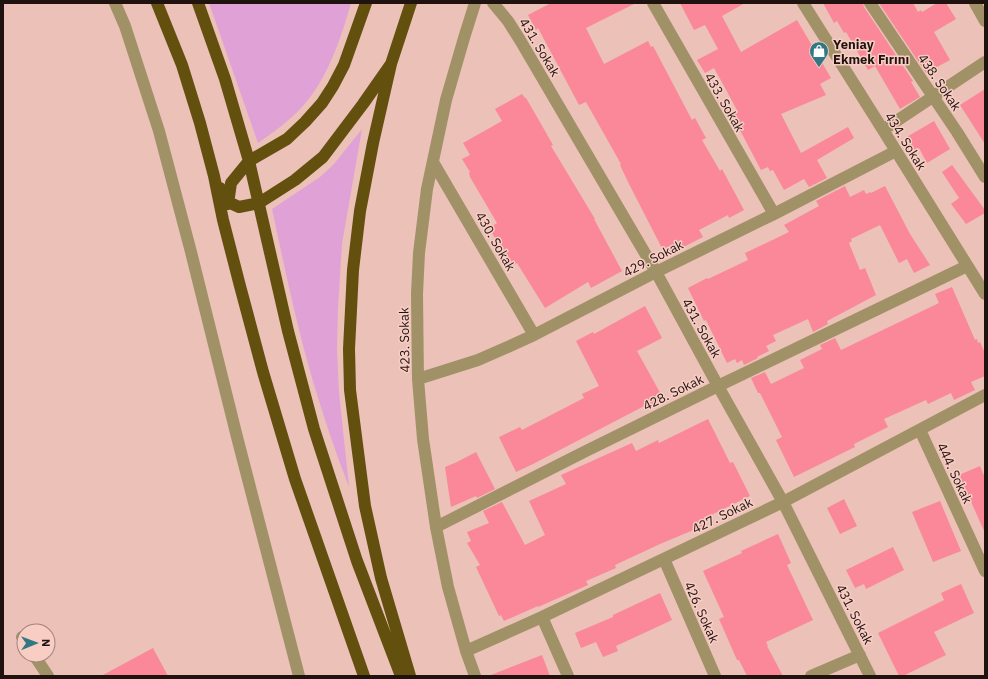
<svg xmlns="http://www.w3.org/2000/svg" width="988" height="679" font-family="'IBM Plex Sans',sans-serif">
	<rect width="100%" height="100%" fill="#ebc1b8"/>
	<path fill="#e0a2d6" d="M209 3H351C341 38 328 78 303 106 290 120 274 132 258 143Z
		M362 129 342 244 338 308 337 349 339 393 349 487C335 451 323 415 312 378 296 323 284 265 272 209L320 177 334 164Z"/>
	<path fill="#fa8898" d="M551 3H636L586 28 604 64 648 41 651 47 653 46 692 120 695 118 706 138 702 140 720 171 722 169 744 210 729 218 728 215 699 230 703 237 666 256 629 184 620 165 621 164 586 102 579 105 538 28 536 30 528 15Z
		M680 3H745L722 16 741 52 797 20 831 78 820 84 826 95 781 114 801 153 848 127 854 138 817 160 827 178 809 187 804 179 784 190 773 170 770 171 768 167 761 170 732 115 738 112 724 86 714 68 705 73 697 60 718 49 705 25 694 30Z
		M823 3H863L864 7 913 81 911 82 920 97 900 109 875 66 868 70 846 32 844 33 837 21 834 23Z
		M879 3H913L918 12 921 10 922 12 937 3H946L956 19 934 32 950 60 926 73Z
		M985 89V144L960 105Z
		M522 94 525 98H526L533 110 553 145 551 146 595 219H594L622 271 591 288 588 282 545 308 517 263 512 266 489 228 497 223 470 177 469 173 470 172 462 159 470 155 463 143 502 121 495 109Z
		M934 121 950 149 927 163 919 148 913 152 905 138Z
		M952 165 985 210V213L966 224 951 204 959 198 942 172Z
		M845 186 850 197 864 190 866 194 871 192V193L885 186 910 234 930 265 914 273 907 259 899 263 880 225 851 239 852 241 849 243 860 270 865 268 876 295 827 321 828 324 813 332 808 319 773 335 776 341 766 346 769 351 757 357 758 358 744 365 742 360 737 363 735 359 727 363 706 320 704 321 688 288 707 278 708 279 748 260 745 253 789 232 784 225 819 206 816 201Z
		M952 287 975 340 977 339 978 343 980 342 985 353V376L971 382 975 390 954 400 951 393 928 404 926 400 884 419 888 427 854 444 855 447 794 477 776 440 782 437 760 393H758L751 378 765 372 771 384 804 368 800 360 822 349 820 345 835 338 841 350 939 303 935 294Z
		M645 306 662 338 637 351 663 398 649 406 648 404 533 464 516 472 499 437 520 427 522 430 584 398 582 394 599 386 576 341 593 332 594 334Z
		M708 419 730 463 733 462 750 496 701 520 703 526 660 544 615 565 616 568 586 581 588 585 538 607V606L504 621 501 615 499 616 476 567 480 565 467 543 471 541 467 532 489 523 483 511 502 502 525 545 545 535 529 501 566 484 561 475 632 443 636 451 658 440 659 443Z
		M476 452 495 489 477 498 476 496 451 507 445 467 457 462Z
		M980 466 985 478V533L959 475Z
		M844 499 857 526 840 534 827 508Z
		M940 501 961 551 933 562 912 512Z
		M778 534 791 563 787 565 813 620 766 642 768 646H767L783 676H747L739 660H737L719 619 724 617 703 571 742 553 741 551Z
		M893 547 904 570 866 589 864 584 855 588 846 570Z
		M961 584 974 613 934 632 946 655 903 676H899L878 633 944 600 941 593Z
		M660 593 672 620 616 646 618 651 603 657 596 642 581 648 575 633 613 617V615Z
		M153 648 168 676H101Z
		M542 655 550 676H492L491 675Z"/>
	<g fill="none" stroke-linecap="round" stroke-linejoin="round">
		<path stroke="#a09266" stroke-width="12" d="M115 3 125 26 159 131 191 252 237 437 299 676
			M475 3 464 38 446 100 427 189 419 253 417 294 418 379 423 439 436 527 448 587 466 651 475 676
			M493 3 508 21 520 40 656 272 718 386 783 502 870 676
			M653 3 774 214
			M803 3 883 130 985 294
			M870 3 957 132 985 177
			M975 3 985 21
			M883 130 985 62
			M433 162 534 335
			M418 379 478 360 510 346 534 335 656 272 774 214 896 151
			M920 430 985 571
			M436 527 586 451 718 386 967 266
			M664 559 715 676
			M542 617 568 676
			M22 637 24 640
			M466 651 542 617 783 502 985 395
			M34 655 48 676
			M811 676 860 655"/>
		<path stroke="#63500e" stroke-width="12" d="M157 3 182 65 200 123 214 176 223 220 240 286 263 372 295 479 364 676
			M198 3 225 79 249 161 288 331 314 429 357 561 401 676
			M391 64 373 143 360 211 353 270 349 349 350 390 365 506 381 578 410 676
			M220 188 228 202 239 207 259 203 295 180 323 157 363 104 391 64 411 3
			M228 204 231 183 249 161 287 139 305 122 322 103 333 86 344 65 366 3"/>
	</g>
	<defs>
		<g id="shop-pin" transform="scale(1)"><path d="M0 17L-7.5 6A9.5 9.5 0 1 1 7.5 6Z" fill="#317784" stroke="#f8cec4"/><path d="M-5-2.5h2.3a2.7 3.5 0 0 1 5.4 0H5L5.5 6h-11ZM-1.5-2.5h3a1.5 2.3 0 0 0-3 0Z" fill="#fff"/></g>
	</defs>
	<g fill-rule="evenodd">
		<use href="#shop-pin" x="819" y="51"/>
	</g>
	<g text-anchor="middle" stroke-width="3" stroke-linejoin="round" paint-order="stroke">
		<g font-size="13" font-weight="bold" fill="#20120f" stroke="#f8cec4" text-anchor="start">
			<text x="833" y="49">Yeniay<tspan x="833" dy="15">Ekmek Fırını</tspan></text>
		</g>
		<g font-size="13" fill="#20120f" stroke="#f8cec4">
			<text transform="translate(540 47) rotate(59)" y="5">431. Sokak</text>
			<text transform="translate(940 82) rotate(56)" y="5">438. Sokak</text>
			<text transform="translate(725 102) rotate(60)" y="5">433. Sokak</text>
			<text transform="translate(906 141) rotate(58)" y="5">434. Sokak</text>
			<text transform="translate(496 241) rotate(60)" y="5">430. Sokak</text>
			<text transform="translate(653 258) rotate(-27)" y="5">429. Sokak</text>
			<text transform="translate(702 328) rotate(61)" y="5">431. Sokak</text>
			<text transform="translate(404 340) rotate(-91)" y="5">423. Sokak</text>
			<text transform="translate(673 392) rotate(-26)" y="5">428. Sokak</text>
			<text transform="translate(955 473) rotate(65)" y="5">444. Sokak</text>
			<text transform="translate(722 515) rotate(-26)" y="5">427. Sokak</text>
			<text transform="translate(702 612) rotate(66)" y="5">426. Sokak</text>
			<text transform="translate(855 614) rotate(63)" y="5">431. Sokak</text>
		</g>
	</g>
	<rect width="988" height="679" fill="none" stroke="#20120f" stroke-width="8"/>
	<g transform="translate(36 643) rotate(89)"><circle r="19" fill="#f8cec4" stroke="#a2837c"/>
	<path d="M0-3L7 15L0 10L-7 15Z" fill="#317784"/>
	<text y="-6" font-size="11" font-weight="bold" text-anchor="middle" fill="#20120f">N</text>
	</g>
</svg>
